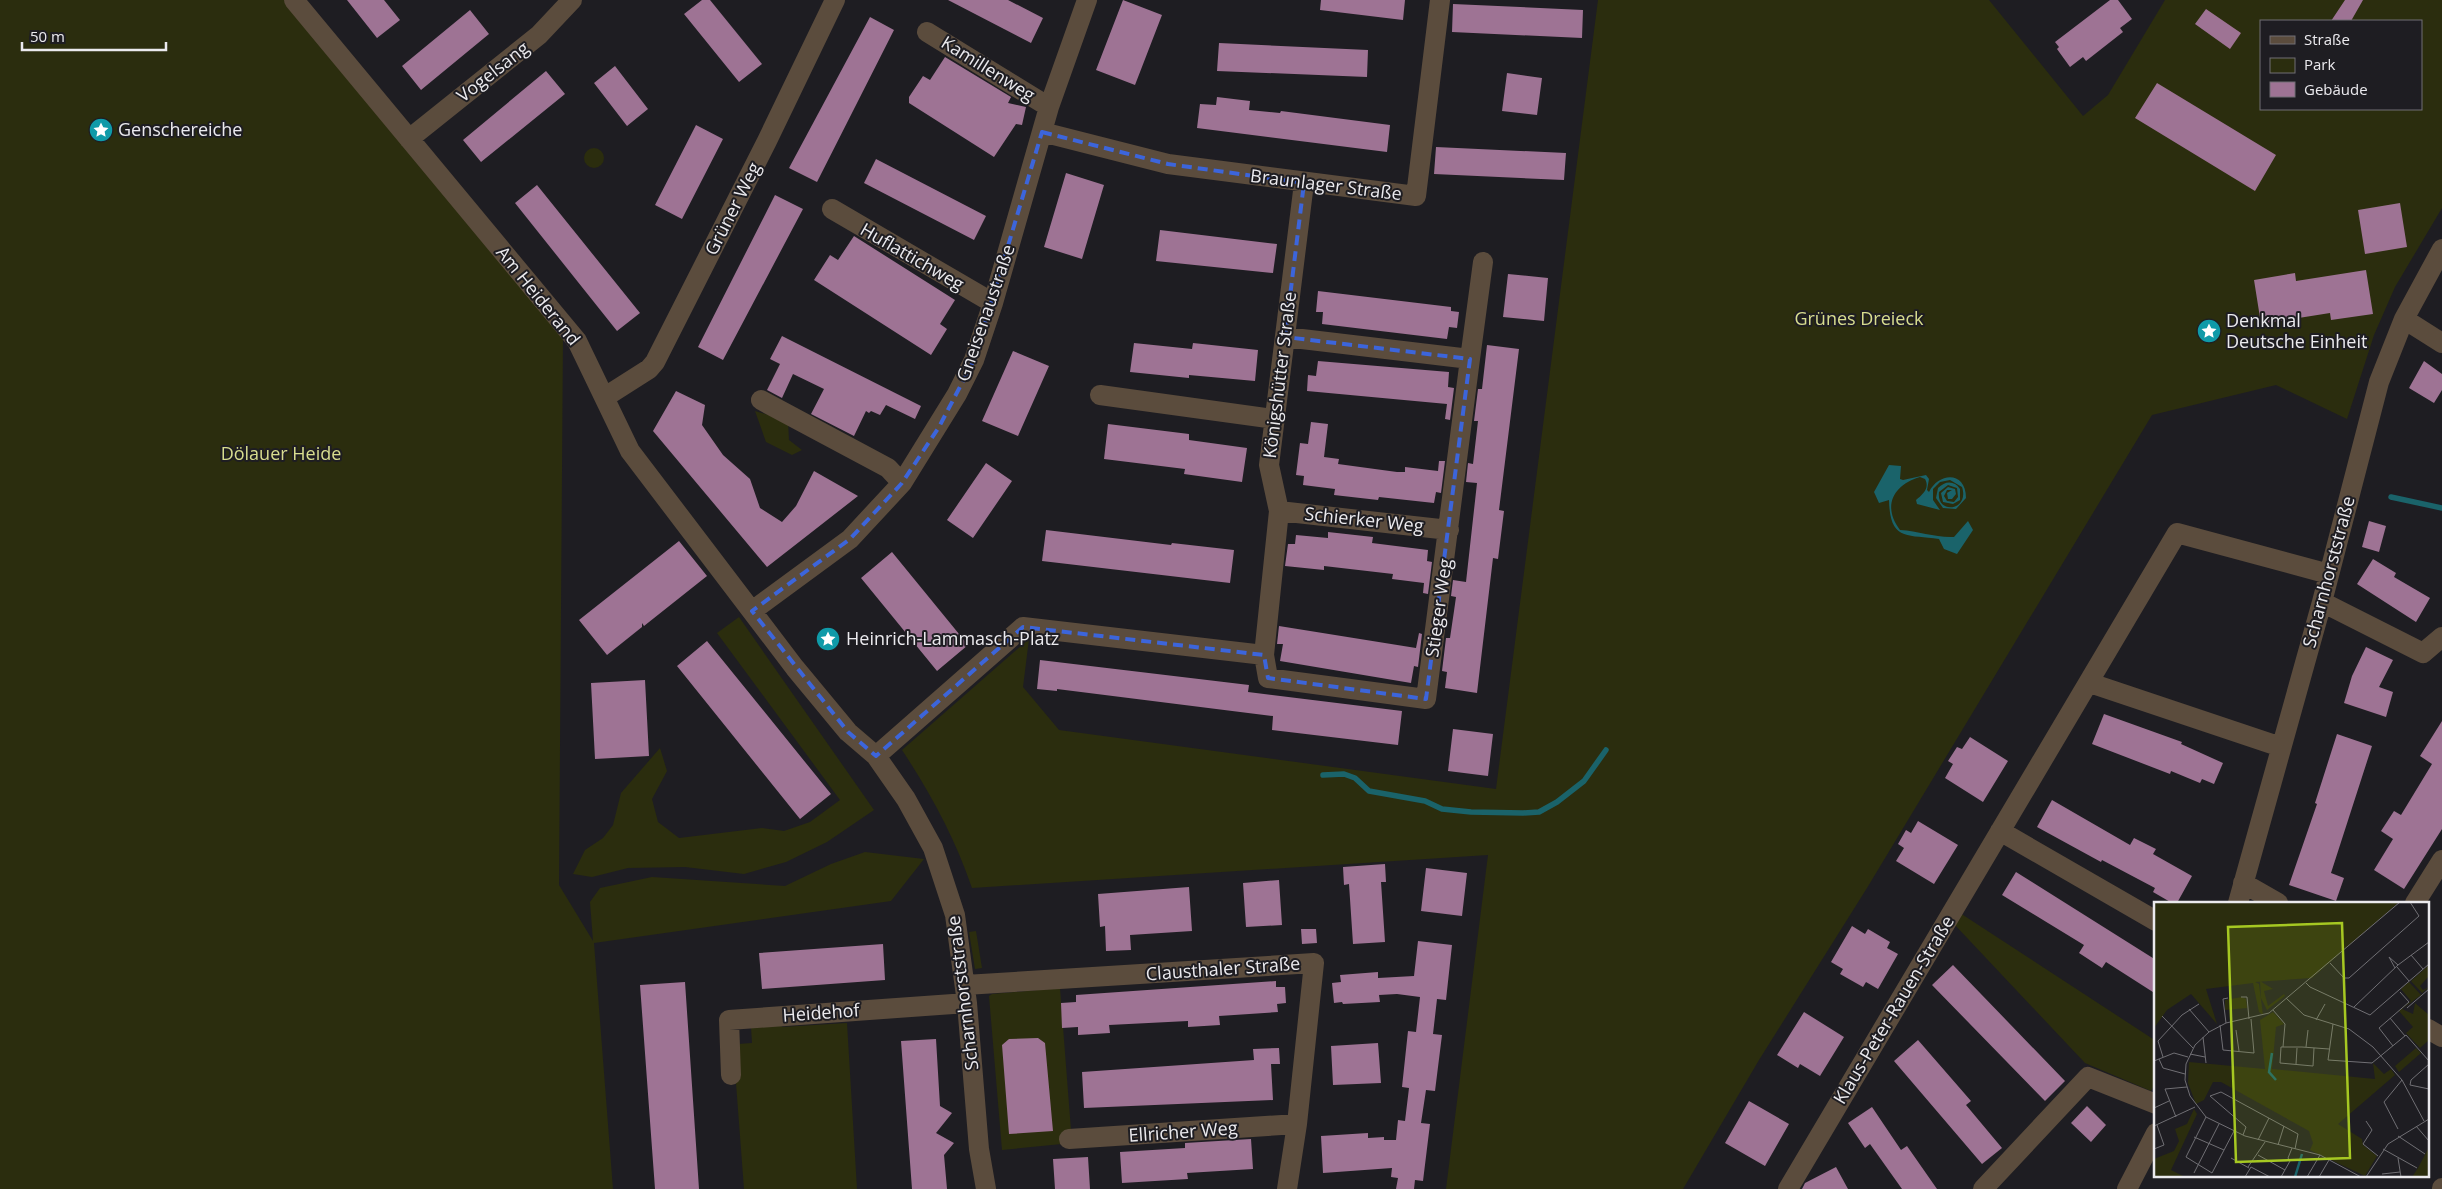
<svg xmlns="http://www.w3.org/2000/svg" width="2442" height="1189" font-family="'Open Sans',sans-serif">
	<rect width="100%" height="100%" fill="#1e1d22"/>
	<path fill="#2b2d0e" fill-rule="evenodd" d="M0 0H291L563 334 559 885 593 941 590 902 600 888 652 877 785 886 831 864 865 852 924 859 891 901 594 943 613 1189H0Z
		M1598 0H1989L2083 116 2108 95 2165 0H2442V208L2395 287 2374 335 2347 419 2276 385 2152 415 1867 888 1759 1060 1683 1189H1446L1488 855 972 888C955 838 931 794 902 750L1029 639 1023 687 1059 730 1496 789ZM2261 21H2421V109H2261Z
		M584 158a10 10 0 1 1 20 0a10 10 0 1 1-20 0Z
		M755 411 788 421 789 440 802 450 792 455 766 442Z
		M739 617 874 810 827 842 786 862 744 874 685 867 628 868 592 877 573 874 585 850 603 838 613 825 621 793 660 748 667 771 652 799 658 822 679 838 762 828 784 831 810 822 840 800 717 633Z
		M1960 913 2156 1041V1082L2151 1091 2085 1063 1954 924Z
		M976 931 982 968 975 969 969 932Z
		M1060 988 1072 1143 1002 1150 989 996 992 994Z
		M781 1020 782 1027 847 1023 857 1189H744L735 1070 738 1044 752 1043 751 1027Z"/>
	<path fill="#1a636a" d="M1889 465 1901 466 1900 479 1903 480 1926 475 1929 479 1927 490 1929 492C1939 472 1966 471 1966 498L1956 509 1943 508 1936 498 1938 488C1945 481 1954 480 1960 489V500L1953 504 1943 502 1941 493 1948 487 1955 489 1956 494 1952 499H1948L1947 493 1952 490H1947L1944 496 1947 501 1954 502 1958 497 1957 488 1948 485 1939 492C1936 515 1970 511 1962 487L1950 480 1940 482 1933 489V500L1940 510 1917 504 1916 500C1923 494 1930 488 1925 479L1920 477C1893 485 1882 506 1900 530 1919 531 1936 538 1954 537L1968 521 1973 530 1957 554 1944 549 1939 539C1907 534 1890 542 1889 500L1879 503 1874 492Z"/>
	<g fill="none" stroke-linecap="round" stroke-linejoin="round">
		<path stroke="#1a636a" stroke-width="5.5" d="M2391 497 2442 508
			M1323 775 1344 774 1355 778 1369 791 1425 801 1442 809 1471 812 1523 813 1539 812 1557 802 1584 781 1606 750"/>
	</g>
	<path fill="#9e7394" d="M347 0H384L400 20 377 38Z
		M702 0H710L762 64 739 82 684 14Z
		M948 0H1008L1043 18 1031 43Z
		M1123 0 1162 15 1135 85 1096 70Z
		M1321 0H1405L1403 20 1320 10Z
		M2110 0H2118L2132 19 2120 28 2123 32 2086 61 2083 57 2070 67 2057 49 2059 47 2055 42Z
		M2345 0H2363L2351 21H2331Z
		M1453 4 1583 10 1582 38 1452 32Z
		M2206 9 2241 33 2230 49 2195 24Z
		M470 10 489 34 421 90 402 66Z
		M870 17 894 30 817 182 789 168Z
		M1219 43 1368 50 1367 77 1217 71Z
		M945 57 1011 97 1008 103 1026 107 1022 125 1016 124 994 157 909 103V97L923 76 930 80Z
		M615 66 648 109 627 126 594 83Z
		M546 71 565 94 481 162 463 140Z
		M1507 73 1542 78 1537 115 1502 111Z
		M2157 83 2276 155 2255 191 2135 118Z
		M1217 97 1250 101 1249 110 1280 113 1281 111 1390 125 1387 152 1197 128 1200 104 1216 105Z
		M696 125 723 139 682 219 655 205Z
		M1436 147 1566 153 1564 180 1434 174Z
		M876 159 986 216 974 240 864 183Z
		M1066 173 1104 185 1082 259 1044 247Z
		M537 185 640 313 617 331 515 203Z
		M775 195 803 209 723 360 698 347Z
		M2400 203 2407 247 2365 254 2358 210Z
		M1160 230 1277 244 1273 273 1156 261Z
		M854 236 955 300 940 324 947 329 931 355 814 280 830 255 838 260Z
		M2366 270 2373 314 2331 320 2330 313 2261 324 2254 280 2295 273 2296 281Z
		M1508 274 1548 278 1544 321 1503 317Z
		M1318 291 1451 307V311L1459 312 1457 328 1449 327 1447 339 1322 324 1323 312H1316Z
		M782 336 921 406 915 419 886 405 880 415 871 411 869 413 866 411 854 436 811 414 824 389 793 374 782 398 767 390 780 364 770 359Z
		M1134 343 1192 349 1193 343 1258 350 1255 381 1189 375V378L1130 372Z
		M1487 345 1519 349 1499 510 1504 511 1498 559 1493 558 1477 693 1445 688 1447 672 1442 671 1446 638H1450L1454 611 1456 597 1451 596 1453 580 1466 582 1477 483 1466 482 1468 463 1473 464 1478 421H1474L1478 389H1482Z
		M1013 351 1049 366 1018 436 982 421Z
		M1318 361 1449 372 1448 387 1454 388 1450 420 1445 419 1447 404 1307 391 1308 375 1316 376Z
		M2424 361 2442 374V390L2434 403 2409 388Z
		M676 391 705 405 702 425 723 455 750 479 760 508 782 522 796 506 814 471 858 496 767 567 653 431Z
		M1311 422 1328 424 1324 457 1339 459 1338 464 1397 472H1405V467L1438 471 1439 461H1445L1441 493 1436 492 1434 503 1379 497 1378 500 1334 495 1335 489 1303 485 1304 476 1296 475 1300 443 1308 444Z
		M1108 424 1189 434V440L1247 448 1242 482 1184 474 1185 469 1104 459Z
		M986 463 1012 481 973 538 947 520Z
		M2369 521 2386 526 2379 552 2362 547Z
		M1046 530 1171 545 1172 543 1234 550 1230 583 1042 561Z
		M1328 532 1373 537 1372 543 1428 550 1427 561 1432 562 1428 594 1423 593 1424 583 1392 579 1393 574 1324 566V570L1285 566 1288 544H1295L1296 535 1328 538Z
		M679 541 707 576 644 626 642 623V627L607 655 579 620Z
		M892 552 968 645 937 671 861 578Z
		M2373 559 2396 573 2394 577 2430 598 2416 622 2357 584Z
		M1279 626 1416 648 1419 633 1422 634 1418 667 1414 666 1411 683 1280 661 1283 644H1277Z
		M707 641 831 794 800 819 677 666Z
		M2366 647 2393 660 2379 687 2393 692 2386 717 2344 703 2352 676Z
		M1040 660 1249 685 1248 692 1402 711 1398 745 1272 730 1273 716 1057 689V691L1037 689Z
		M645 680 649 756 595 759 591 683Z
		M2104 714 2182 742 2181 744 2223 763 2214 784 2202 779 2200 783 2171 771 2170 774 2092 744Z
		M2442 721V829L2404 889 2374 870 2393 839 2381 831 2394 811 2401 815 2432 764 2420 756Z
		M1453 729 1493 734 1488 776 1448 771Z
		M2337 734 2372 746 2331 873 2344 878 2336 901 2289 885 2317 804 2315 803Z
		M1970 737 2008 761 1983 802 1945 778 1953 764 1948 761 1957 747 1962 749Z
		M2052 800 2130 845 2134 838 2156 849 2153 854 2192 876 2177 903H2172L2153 892 2155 888 2102 860 2101 862 2037 827Z
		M1918 821 1958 845 1934 884 1896 861 1904 848 1898 844 1906 830 1911 833Z
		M1385 864 1386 882H1381L1385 942 1353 944 1349 884 1344 885 1343 867Z
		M1426 868 1467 873 1462 916 1421 911Z
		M2016 872 2156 960V994L2106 962 2102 968 2079 953 2084 945 2002 895Z
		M1279 880 1282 925 1246 927 1243 883Z
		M1189 887 1192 931 1130 935 1131 950 1106 951 1105 926 1100 927 1098 894Z
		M1852 926 1865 934 1868 929 1890 942 1887 948 1898 954 1878 989 1866 982 1863 987 1840 974 1843 969 1831 962Z
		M1301 929H1316L1317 943 1302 944Z
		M1418 941 1452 945 1446 1000 1437 999 1433 1034 1442 1035 1435 1091 1426 1090 1421 1123 1430 1124 1423 1181 1415 1180 1414 1189H1396L1398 1178 1391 1177 1392 1168 1323 1173 1321 1136 1368 1133V1138L1384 1137V1140H1396L1398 1120 1405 1121 1409 1088 1402 1087 1408 1031 1416 1032 1420 997 1397 994 1379 995 1380 1002 1343 1004 1342 1002 1334 1003 1332 983 1341 982 1340 975 1378 972V978L1414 976Z
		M883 944 885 980 762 989 759 953Z
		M1953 965 2065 1081 2045 1101 1932 985Z
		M1276 981V987H1285L1286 1003 1277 1004 1278 1012 1219 1016 1220 1025 1188 1027V1021L1109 1025 1110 1033 1078 1035V1027L1062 1028 1061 1003 1076 1002V995Z
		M685 982 699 1189H655L640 985Z
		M1804 1012 1844 1037 1820 1076 1800 1064 1798 1068 1777 1055Z
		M1038 1038 1045 1043 1053 1131 1009 1134 1002 1045 1009 1039Z
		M936 1039 940 1106 952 1113 936 1133 954 1143 944 1155 947 1189H912L901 1041Z
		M1918 1040 1971 1101 1966 1105 2002 1148 1982 1164 1894 1061Z
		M1378 1043 1381 1083 1333 1085 1331 1046Z
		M1279 1048 1280 1064H1271L1273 1100 1084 1108 1082 1072 1254 1060 1253 1049Z
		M1749 1101 1789 1124 1765 1166 1725 1143Z
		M2087 1106 2106 1125 2091 1142 2071 1123Z
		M1872 1107 1901 1150 1907 1146 1937 1189H1902L1870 1144 1865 1148 1848 1123Z
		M1251 1139 1253 1169 1187 1173 1188 1179 1122 1183 1120 1152 1185 1148V1143Z
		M1088 1157 1090 1189H1055L1053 1159Z
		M1836 1167 1848 1189H1802L1805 1183Z"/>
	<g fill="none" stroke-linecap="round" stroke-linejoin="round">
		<path stroke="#5b4c3d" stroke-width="20" d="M294 0 577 341 630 451 795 668 848 732 876 756 906 799 933 848 955 915 967 1003 979 1149 986 1189
			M927 32 1049 107
			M1042 132 1168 164 1416 196 1440 0
			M409 139 539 35 572 0
			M832 209 993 303
			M2404 319 2442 343
			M1285 337 1470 359 1426 699 1268 678 1264 655 1279 511 1269 465 1304 183
			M1470 359 1483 262
			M1100 395 1274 419
			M605 397 649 369 655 362 767 141 835 0
			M761 400 888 468 902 483
			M1279 511 1449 530
			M2322 602 2423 653 2442 637
			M752 611 850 539 902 483 957 394 974 360 993 303 1049 107 1087 0
			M2090 683 2281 747
			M876 756 1023 627 1264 655
			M2000 831 2156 921
			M2243 883 2278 903
			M2238 903 2322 602 2379 382 2404 319 2442 249
			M2415 903 2442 860
			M965 985 1314 963 1297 1124 1287 1189
			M2428 1029 2442 1037
			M731 1075 729 1020 967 1003
			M1069 1139 1297 1124
			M1788 1189 2177 533 2329 574
			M1983 1189 2088 1077 2156 1104
			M2127 1189 2156 1133
			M2442 1189V1188"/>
	</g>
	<path fill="none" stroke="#3c65db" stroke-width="4" stroke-dasharray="10 6" stroke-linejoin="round" d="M1042 132 1168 164 1304 183 1285 337 1470 359 1426 699 1268 678 1264 655 1023 627 876 756 848 732 752 611 850 539 902 483 939 427 974 360Z"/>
	<defs>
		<g id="sight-disc" transform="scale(1.25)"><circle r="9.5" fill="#0f9aa8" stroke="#1e1d22"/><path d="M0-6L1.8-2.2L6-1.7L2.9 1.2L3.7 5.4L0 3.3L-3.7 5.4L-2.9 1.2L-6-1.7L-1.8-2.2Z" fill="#fff"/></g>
	</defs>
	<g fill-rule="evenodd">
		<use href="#sight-disc" x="101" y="130"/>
		<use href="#sight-disc" x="2209" y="331"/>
		<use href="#sight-disc" x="828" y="639"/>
	</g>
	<g text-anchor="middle" stroke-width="4" stroke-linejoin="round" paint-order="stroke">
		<g font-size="18" fill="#ebeaee" stroke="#1e1d22">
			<text transform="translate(988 69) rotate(32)" y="6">Kamillenweg</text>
			<text transform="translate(493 72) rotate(-38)" y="6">Vogelsang</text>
			<text transform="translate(1326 185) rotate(7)" y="6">Braunlager Straße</text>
			<text transform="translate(733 209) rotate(-63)" y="6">Grüner Weg</text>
			<text transform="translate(912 257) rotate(30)" y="6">Huflattichweg</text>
			<text transform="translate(538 296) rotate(51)" y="6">Am Heiderand</text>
			<text transform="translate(986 313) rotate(-71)" y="6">Gneisenaustraße</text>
			<text transform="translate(1280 375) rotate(-83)" y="6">Königshütter Straße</text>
			<text transform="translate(1364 520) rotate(6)" y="6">Schierker Weg</text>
			<text transform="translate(2329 572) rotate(-75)" y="6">Scharnhorststraße</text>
			<text transform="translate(1439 608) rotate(-82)" y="6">Stieger Weg</text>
			<text transform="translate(1223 969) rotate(-4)" y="6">Clausthaler Straße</text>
			<text transform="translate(963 993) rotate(-97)" y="6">Scharnhorststraße</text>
			<text transform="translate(1894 1010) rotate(-59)" y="6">Klaus-Peter-Rauen-Straße</text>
			<text transform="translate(821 1013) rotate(-4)" y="6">Heidehof</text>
			<text transform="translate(1183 1132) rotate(-4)" y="6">Ellricher Weg</text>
		</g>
		<g font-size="18" fill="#ebeaee" stroke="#1e1d22" text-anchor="start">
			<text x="118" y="136">Genschereiche</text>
			<text x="2226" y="327">Denkmal<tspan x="2226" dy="21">Deutsche Einheit</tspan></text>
			<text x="846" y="645">Heinrich-Lammasch-Platz</text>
		</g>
		<g font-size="18" fill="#d8dd8f" stroke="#1e1d22">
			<text x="1859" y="325">Grünes Dreieck</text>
			<text x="281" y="460">Dölauer Heide</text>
		</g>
	</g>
	<g transform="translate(2154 902)">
		<rect width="275" height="275" fill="#1e1d22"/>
		<path d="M0 0H245L158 76 101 80 105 82 109 113 105 110 99 81 52 87 63 122 37 92 13 108 0 126ZM275 63V74L266 84 269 88 275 85 268 91 257 79ZM106 79 119 87 110 89 114 104 130 92 131 94 113 108 107 96ZM255 80 267 93 248 107 259 112 261 101 275 113V138L266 146 252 131 259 125 245 109 257 99 247 87ZM88 95 92 97 93 106 71 108V98ZM119 110 130 122 122 125 118 167 221 177 219 161 230 172 237 167 241 173 184 222 208 237 209 243 223 254 211 274 156 248 159 241 155 229 67 180H59L50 198 42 202 34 181 35 160 111 167 106 118ZM262 146 267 151 245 170 241 164ZM40 207 43 212 17 268 31 275H0V257L20 249 25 239 21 227 33 222ZM275 245V275H258L264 266Z" fill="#2b2d0e"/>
		<path fill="none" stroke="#1a636a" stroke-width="2.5" d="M118 151 115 170 122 178M141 275 148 252"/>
		<path fill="none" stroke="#706f74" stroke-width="1" d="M257 53 269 67M176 61 190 76H195L265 14 256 0M243 65 255 79M241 66 235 55 244 63M152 81 156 85 216 113 275 62M87 95H93L95 117M132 96 150 113 195 127 219 145 248 178 270 219M200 105 244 63 275 40M253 106 275 87M35 107 55 130M119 108 131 122 129 145M8 114 39 146M236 116 251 134M162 118 171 102M72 121 69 97 74 96M179 122 174 158 218 161 252 133 275 159M66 123 69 148 100 151 97 117M82 128 85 149M49 135 52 161M239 144 225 126 255 100 246 90M152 145 154 128M160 146 159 164 126 161 127 145H148L175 147M36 152 51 155M9 155 4 139 28 113 45 102M5 157 9 166 31 172M0 159 20 151 34 155M142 162 143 146M275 162 257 178 256 183 275 187M0 206 15 199M22 215 11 187 33 185M212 219 218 228 209 242 224 254M0 224 41 205M262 224 275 239M244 227 230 200 248 178M89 233 92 225 56 194 67 190 144 232 141 247M244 234 271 252M40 235 70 248M104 238 115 216M124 243 130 224M0 247 10 243 3 223M229 247 263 266M104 253 131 268M77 256 95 266M244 256 247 275M45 263 58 271 80 229M45 263 32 255 52 215M94 265 111 240M40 271 65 222M228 272 246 270M91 275 97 265 116 275M127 275 136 259 134 256 138 246M153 275 166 253M165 275 175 258M207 275 166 253 91 234 52 215 36 194 31 178 32 162 41 143 55 130 72 121 115 111 246 0M212 275 234 242 275 217"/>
		<path fill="#a6c822" fill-opacity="0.15" stroke="#a6c822" stroke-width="2.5" d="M188 21 196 256 82 260 74 25Z"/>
		<rect width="275" height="275" fill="none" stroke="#ebeaee" stroke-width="2.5"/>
	</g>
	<rect x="2260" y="20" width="162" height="90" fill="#1e1d22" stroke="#706f74"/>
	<rect x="2270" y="36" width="25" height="8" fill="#5b4c3d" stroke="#706f74"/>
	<text x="2304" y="45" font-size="15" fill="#ebeaee">Straße</text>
	<rect x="2270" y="58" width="25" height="15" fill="#2b2d0e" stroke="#706f74"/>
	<text x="2304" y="70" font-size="15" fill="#ebeaee">Park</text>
	<rect x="2270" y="82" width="25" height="15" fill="#9e7394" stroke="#706f74"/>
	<text x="2304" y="95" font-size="15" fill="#ebeaee">Gebäude</text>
	<path d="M22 42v8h144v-8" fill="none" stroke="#ebeaee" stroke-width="2.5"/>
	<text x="30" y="42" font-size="15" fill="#ebeaee" stroke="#1e1d22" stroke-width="4" paint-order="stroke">50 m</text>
</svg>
